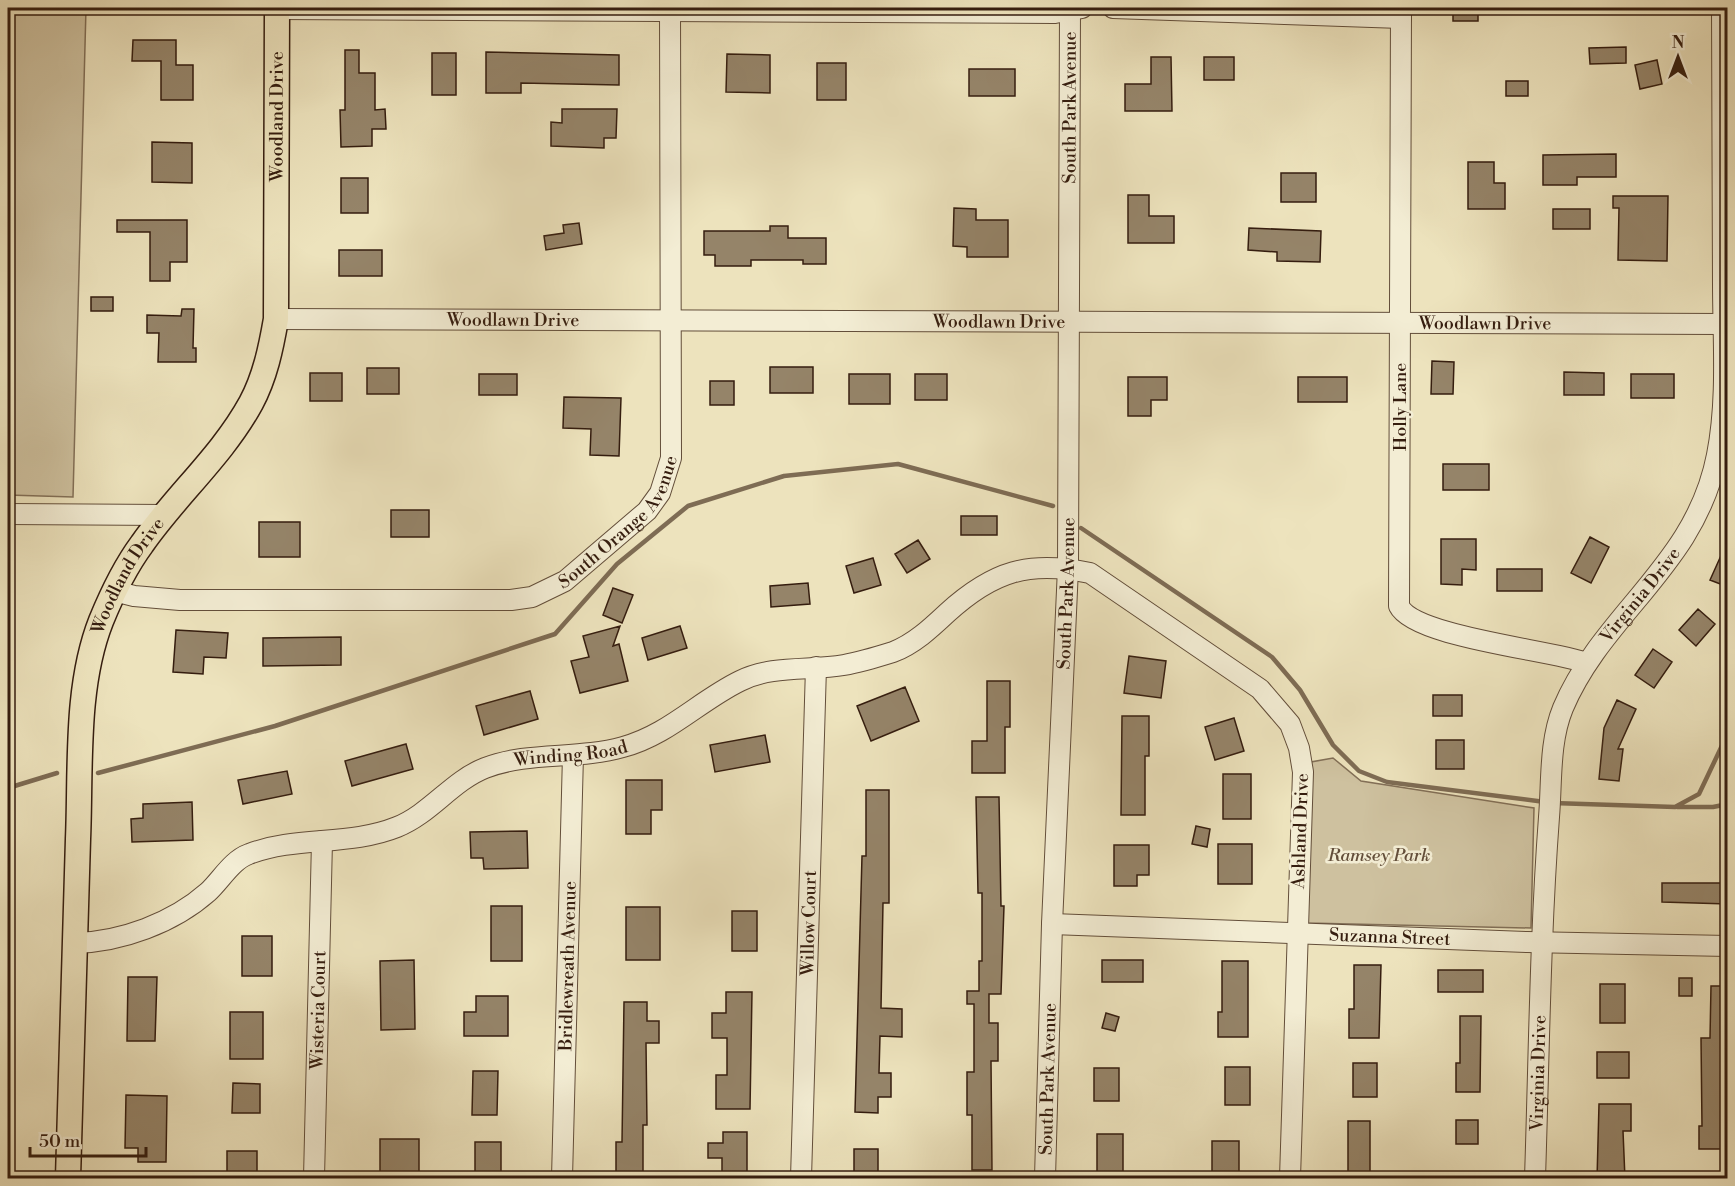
<svg xmlns="http://www.w3.org/2000/svg" width="1735" height="1186" font-family="'Libre Bodoni',serif">
	<rect width="100%" height="100%" fill="#ede3bd"/>
	<filter id="stains"><feTurbulence type="fractalNoise" baseFrequency=".00333" numOctaves="4"/><feColorMatrix values="0 0 0 0 .2 0 0 0 0 .09 0 0 0 0 .02 0 0 0 .5 -.17"/></filter>
	<radialGradient id="worn" r=".72"><stop offset=".6" stop-color="#630" stop-opacity="0"/><stop offset="1" stop-color="#630" stop-opacity=".3"/></radialGradient>
	<path fill="#cec19f" stroke="#826f57" stroke-width="1.5" d="M8 8H86L73 497 8 495Z
		M1333 758 1361 781 1534 808 1531 928 1307 923 1311 762Z"/>
	<g fill="none" stroke-linecap="round" stroke-linejoin="round">
		<path stroke="#7e6c54" stroke-width="4.5" d="M1081 528 1272 657 1300 690 1333 745 1359 771 1387 782 1545 802
			M98 773 275 726 555 634 617 564 688 506 784 476 898 464 1053 506
			M8 788 57 773
			M1553 803 1675 807 1699 794 1728 733
			M1677 807H1713L1728 804"/>
	</g>
	<path fill="#958469" stroke="#351d0f" stroke-width="1.5" d="M1453 8H1478V21H1453Z
		M133 40H176V65H193V100H161V61H132Z
		M1626 47V63L1590 64 1589 48Z
		M345 50H359V73H375V110L385 109 386 129H372V146L341 147 340 110H345Z
		M486 52 619 55V85L521 83V93H486Z
		M432 53H456V95H432Z
		M727 54 770 55V93L726 92Z
		M1151 57H1171L1172 111H1125V84H1151Z
		M1204 57H1234V80H1204Z
		M1657 60 1662 84 1640 89 1635 65Z
		M817 63H846V100H817Z
		M969 69H1015V96H969Z
		M1506 81H1528V96H1506Z
		M562 109H617L616 138H604V148L551 146V122L562 123Z
		M152 142 192 143V183L152 182Z
		M1616 154V177H1577V185H1543V155Z
		M1468 162H1494V183H1505V209H1468Z
		M1281 173H1316V202H1281Z
		M341 178H368V213H341Z
		M1128 195H1149V216H1174V243H1128Z
		M1613 196H1668L1667 261 1618 260 1619 208H1613Z
		M954 208 976 209V220H1008V257H967V247L953 246Z
		M1553 209H1590V229H1553Z
		M117 220H187V262H170V281H150V232H117Z
		M579 223 582 244 546 250 544 236 564 233 563 225Z
		M770 226H788V238H826V264H803V260H751V266H715V255H704V231H770Z
		M1249 228 1321 231 1320 262 1277 261V252L1248 250Z
		M339 250H382V276H339Z
		M91 297H113V311H91Z
		M182 309H194L193 348H196V362H158L159 333H147V315L181 316Z
		M1432 361 1454 362 1453 394H1431Z
		M770 367H813V393H770Z
		M367 368H399V394H367Z
		M1564 372 1604 373V395H1564Z
		M310 373H342V401H310Z
		M479 374H517V395H479Z
		M849 374H890V404H849Z
		M915 374H947V400H915Z
		M1631 374H1674V398H1631Z
		M1128 377H1167V400H1151V416H1128Z
		M1298 377H1347V402H1298Z
		M710 381H734V405H710Z
		M564 397 621 398 619 456 590 455 591 429 563 428Z
		M1443 464H1489V490H1443Z
		M391 510H429V537H391Z
		M961 516H997V535H961Z
		M259 522H300V557H259Z
		M1590 537 1609 547 1591 583 1571 573Z
		M1441 539H1476V570L1462 569V585L1441 584Z
		M918 540 930 559 907 573 895 554Z
		M1728 540V587L1710 580Z
		M873 558 881 585 854 593 846 566Z
		M1497 569H1542V591H1497Z
		M808 583 810 604 771 607 770 586Z
		M613 588 633 595 622 623 603 615Z
		M1698 609 1715 624 1696 646 1679 630Z
		M620 626 613 646 619 644 628 681 580 693 571 661 589 657 583 636Z
		M680 626 687 648 648 660 642 638Z
		M176 630 228 633 226 658 204 657 203 674 173 672Z
		M341 637V665L263 666V638Z
		M1653 649 1672 662 1654 688 1635 675Z
		M1129 656 1166 661 1161 698 1124 693Z
		M987 681H1010V727H1005V773H972V741H987Z
		M905 687 919 721 871 741 857 706Z
		M530 691 538 719 484 735 476 706Z
		M1433 695H1462V716H1433Z
		M1617 700 1636 709 1618 749H1623L1619 781 1599 779 1604 728Z
		M1122 716H1149V756H1145V815H1121Z
		M1234 718 1244 751 1215 760 1205 727Z
		M765 735 770 762 715 772 710 745Z
		M1436 740H1464V769H1436Z
		M406 744 413 769 352 786 345 761Z
		M287 771 292 794 243 804 238 780Z
		M1223 774H1251V819H1223Z
		M626 780H662V810H651V834H626Z
		M866 790H889V903H883L881 1008 902 1009V1037L880 1036 879 1073H891V1097H878V1113L855 1112 862 856H866Z
		M976 797H999L1001 906H1004L1001 994H989V1023H998V1061H991L992 1170H972V1115H967V1072H974V1004H967V991H979V961H982V893H978Z
		M192 802 193 840 132 842 131 819 143 818V804Z
		M1196 826 1210 829 1207 847 1192 844Z
		M527 831 528 868 484 869 483 858H471L470 832Z
		M1218 844H1252V884H1218Z
		M1114 845H1149V875H1137V886H1114Z
		M1662 883H1728V904L1662 902Z
		M491 906H522V961H491Z
		M626 907H660V960H626Z
		M732 911H757V951H732Z
		M242 936H272V976H242Z
		M414 960 415 1029 381 1030 380 961Z
		M1102 960H1143V982H1102Z
		M1222 961H1248V1037H1218V1012H1222Z
		M1354 965H1381L1379 1038H1349V1009H1354Z
		M1438 970H1483V992H1438Z
		M128 977H157L155 1041H127Z
		M1679 978H1692V996H1679Z
		M1600 984H1625V1023H1600Z
		M1711 986H1728L1727 1149H1699V1126H1702L1701 1038H1710Z
		M726 992H752L750 1109H716V1075H727V1038H712V1013H726Z
		M476 996H508V1036H464V1012H476Z
		M624 1002H647V1021H659V1043H646L647 1125H643V1179H616V1142H622Z
		M230 1012H263V1059H230Z
		M1106 1013 1119 1017 1115 1031 1102 1028Z
		M1460 1016H1481L1480 1092H1456V1063H1460Z
		M1597 1052H1629V1078H1597Z
		M1353 1063H1377V1097H1353Z
		M1225 1067H1250V1105H1225Z
		M1094 1068H1119V1101H1094Z
		M473 1071H498L497 1115H472Z
		M233 1083 260 1084V1113H232Z
		M126 1095 167 1096 166 1162H138V1148H125Z
		M1599 1104H1631V1131H1623L1625 1179H1597Z
		M1456 1120H1478V1144H1456Z
		M1348 1121H1370V1179H1348Z
		M723 1132H747V1179H722V1158H708V1143H723Z
		M1097 1134H1123V1179H1097Z
		M380 1139H419V1179H380Z
		M1212 1141H1239V1179H1212Z
		M475 1142H501V1179H475Z
		M854 1149H878V1179H854Z
		M227 1151H257V1179H227Z"/>
	<g fill="none" stroke-linecap="round" stroke-linejoin="round">
		<g stroke="#634e3a" stroke-width="22">
			<g id="minor">
				<path d="M1113 8 1401 18"/>
				<path d="M1401 8 1399 606C1414 637 1551 650 1587 663"/>
				<path d="M277 9 1055 13 1082 8"/>
				<path id="s1" d="M276 319 1723 324"/>
				<path d="M8 514 166 515"/>
				<path id="s2" d="M114 591 134 596 180 600H511L532 597 565 581 647 511 660 493 671 458 670 8"/>
				<path id="s3" d="M1052 924 1527 942 1728 946"/>
				<path id="s4" d="M75 943C121 942 173 923 208 892 221 880 232 860 249 854 296 836 350 846 397 827 430 814 452 781 485 768 529 751 578 760 623 747 668 735 699 701 740 681 772 665 810 671 844 665 861 662 877 657 893 652 914 644 931 628 947 613 993 571 1029 560 1090 573L1260 689 1290 724 1299 748 1303 772 1290 1178"/>
				<path id="s5" d="M314 1178 322 841"/>
				<path id="s6" d="M562 1178 573 755"/>
				<path id="s7" d="M801 1178 816 667"/>
				<path id="s8" d="M1045 1178 1052 924 1068 568 1070 8"/>
				<path id="s9" d="M1535 1178C1539 1058 1540 937 1549 817 1552 782 1549 742 1563 708 1603 613 1696 565 1717 455 1728 399 1723 339 1723 283 1723 191 1722 99 1722 8"/>
			</g>
		</g>
		<g stroke="#351d0f" stroke-width="27">
			<g id="major">
				<path id="s10" d="M68 1178C71 1065 75 952 78 839 81 768 75 687 101 621 112 594 125 567 142 544 176 495 222 456 251 403 265 377 271 348 276 319L277 8"/>
			</g>
		</g>
		<use href="#minor" stroke="#f3edd4" stroke-width="20"/>
		<use href="#major" stroke="#ede3bd" stroke-width="24"/>
	</g>
	<g text-anchor="middle" stroke-width="5" stroke-linejoin="round" paint-order="stroke">
		<g font-size="18" fill="#351d0f" stroke="#f3edd4">
			<text dy="6" stroke="none"><textPath href="#s8" startOffset="1071">South Park Avenue</textPath></text>
			<text dy="6" stroke="none"><textPath href="#s10" startOffset="1116">Woodland Drive</textPath></text>
			<text dy="6" stroke="none"><textPath href="#s1" startOffset="237">Woodlawn Drive</textPath></text>
			<text dy="6" stroke="none"><textPath href="#s1" startOffset="723">Woodlawn Drive</textPath></text>
			<text dy="6" stroke="none"><textPath href="#s1" startOffset="1209">Woodlawn Drive</textPath></text>
			<text transform="translate(1400 407) rotate(-90)" y="6">Holly Lane</text>
			<text dy="6" stroke="none"><textPath href="#s2" startOffset="537">South Orange Avenue</textPath></text>
			<text dy="6" stroke="none"><textPath href="#s10" startOffset="612">Woodland Drive</textPath></text>
			<text dy="6" stroke="none"><textPath href="#s8" startOffset="585">South Park Avenue</textPath></text>
			<text dy="6" stroke="none"><textPath href="#s9" startOffset="609">Virginia Drive</textPath></text>
			<text dy="6" stroke="none"><textPath href="#s4" startOffset="546">Winding Road</textPath></text>
			<text transform="translate(1300 831) rotate(-88)" y="6">Ashland Drive</text>
			<text dy="6" stroke="none"><textPath href="#s7" startOffset="255">Willow Court</textPath></text>
			<text dy="6" stroke="none"><textPath href="#s3" startOffset="338">Suzanna Street</textPath></text>
			<text dy="6" stroke="none"><textPath href="#s6" startOffset="212">Bridlewreath Avenue</textPath></text>
			<text dy="6" stroke="none"><textPath href="#s5" startOffset="168">Wisteria Court</textPath></text>
			<text dy="6" stroke="none"><textPath href="#s9" startOffset="105">Virginia Drive</textPath></text>
			<text dy="6" stroke="none"><textPath href="#s8" startOffset="99">South Park Avenue</textPath></text>
		</g>
		<g font-size="18" font-style="italic" fill="#634e3a" stroke="#f3edd4">
			<text x="1379" y="861">Ramsey Park</text>
		</g>
	</g>
	<rect width="1735" height="1186" fill="none" stroke="#ede3bd" stroke-width="30"/>
	<rect x="9" y="9" width="1717" height="1168" fill="none" stroke="#351d0f" stroke-width="3"/>
	<rect x="15" y="15" width="1705" height="1156" fill="none" stroke="#351d0f" stroke-width="1.5"/>
	<g transform="translate(1678 57)" stroke="#f3edd4" stroke-width="4.5" paint-order="stroke">
	<path d="M0-4.5L10 22L0 15L-10 22Z" fill="#351d0f"/>
	<text y="-9" font-size="16" font-weight="bold" text-anchor="middle" fill="#351d0f">N</text>
	</g>
	<path d="M30 1147v9h116v-9" fill="none" stroke="#351d0f" stroke-width="3"/>
	<text x="39" y="1147" font-size="18" fill="#351d0f" stroke="#f3edd4" stroke-width="4.5" paint-order="stroke">50 m</text>
	<rect width="100%" height="100%" filter="url(#stains)"/>
	<rect width="100%" height="100%" fill="url(#worn)"/>
</svg>
